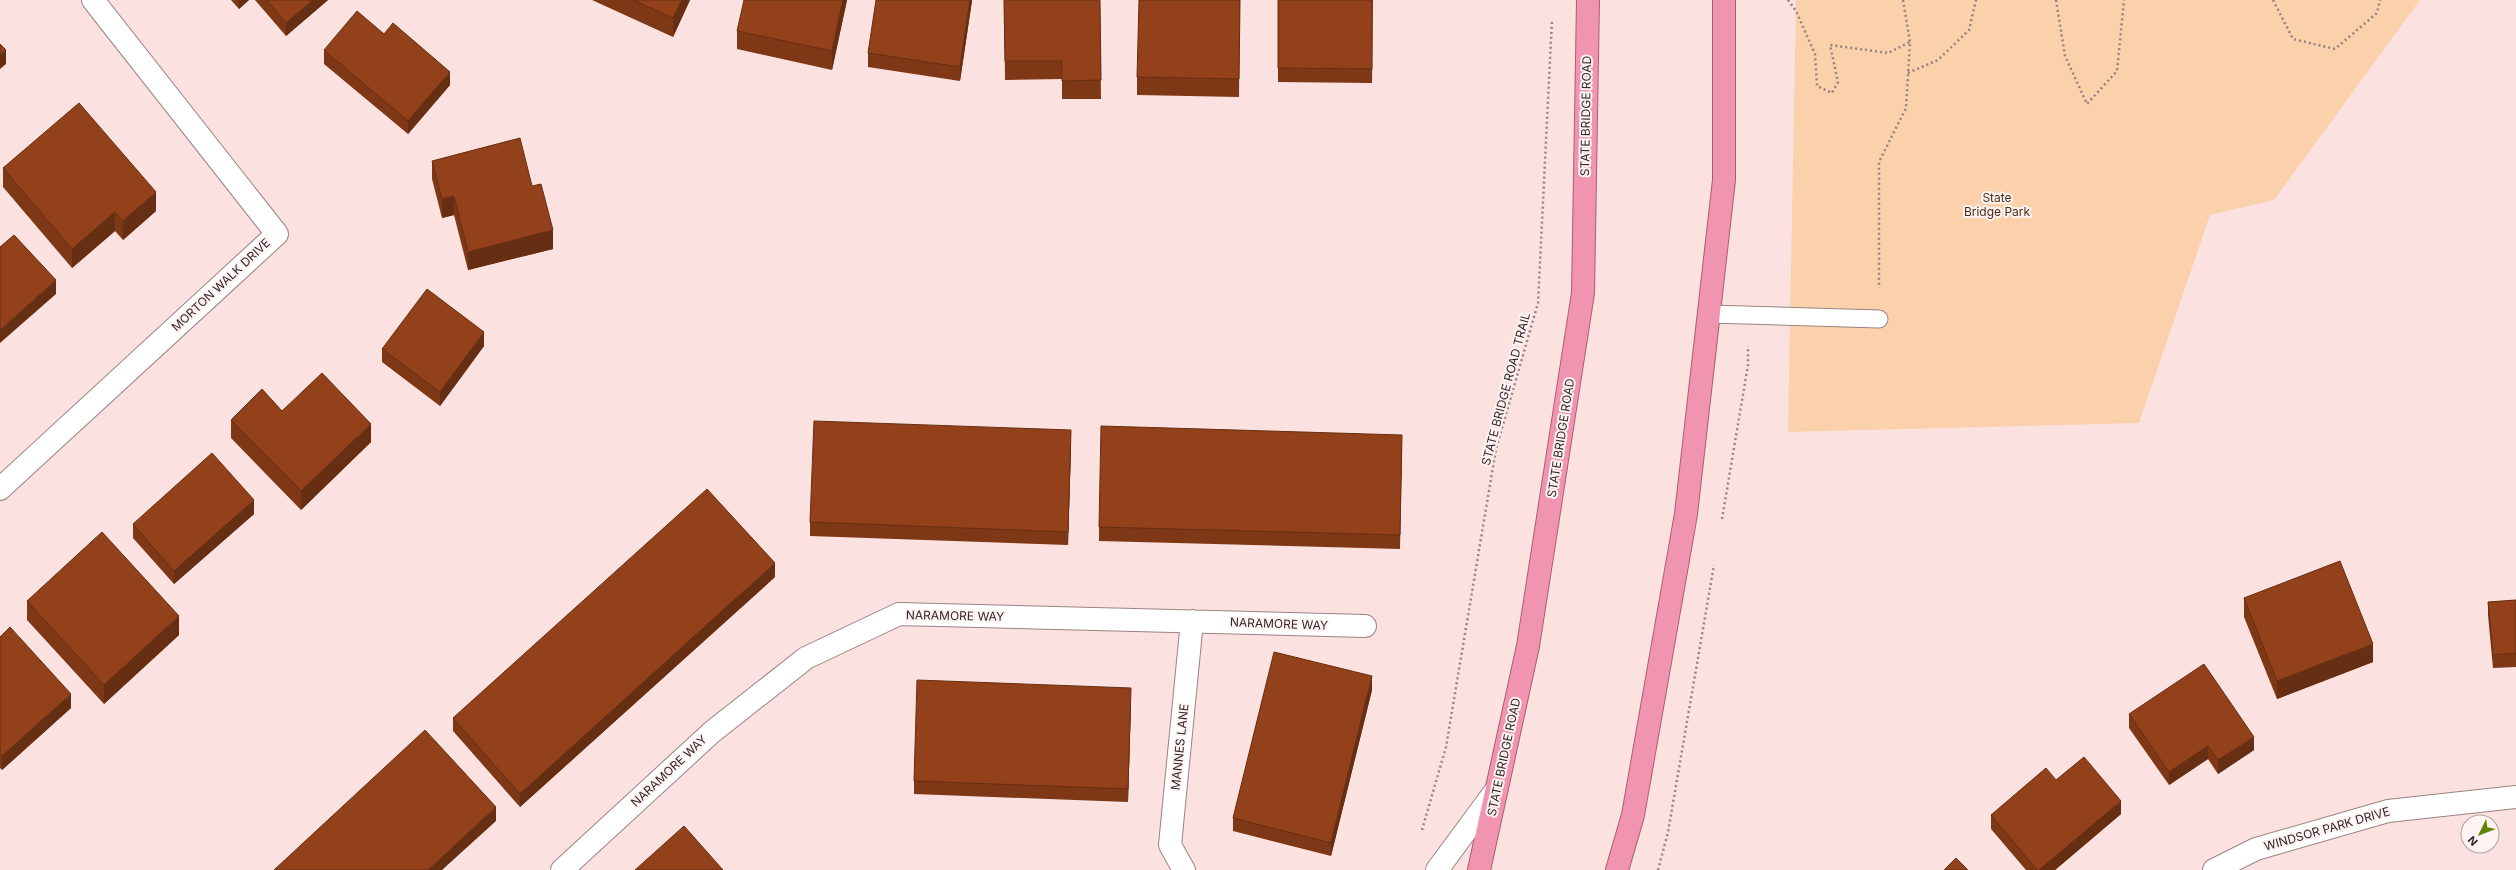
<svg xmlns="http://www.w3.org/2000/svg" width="2516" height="870" font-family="Inter,sans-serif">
	<rect width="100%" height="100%" fill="#fbe2e0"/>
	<path fill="#fad1ab" d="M1796 0H2420L2274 200 2210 215 2139 423 1788 432Z"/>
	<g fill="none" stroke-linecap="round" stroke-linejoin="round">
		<g stroke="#9a8381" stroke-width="19">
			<path id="service" d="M1708 314 1879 319"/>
		</g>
		<g stroke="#9a8381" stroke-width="24">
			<path id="minor" d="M0 489 277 234 93 0
				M562 870 712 732 806 658 899 614 1365 626
				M1184 870 1170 845 1192 621
				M1437 870 1496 790
				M2214 870 2256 849 2388 811 2516 797"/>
		</g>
		<g stroke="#ab5d72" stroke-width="24">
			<path id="trunk" d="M1479 870 1528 646 1583 293 1588 0
				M1617 870 1633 815 1686 514 1724 180V0"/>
		</g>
		<path stroke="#948382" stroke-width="2.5" stroke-dasharray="2 3" stroke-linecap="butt" d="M1788 0 1796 11 1815 54 1817 86 1832 93 1838 82 1830 45 1888 53 1910 42 1906 108 1879 162V288
			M1903 0 1910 42
			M2056 0 2065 56 2087 104 2117 71 2124 0
			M2273 0 2293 39 2335 49 2377 13 2380 0
			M1908 73 1938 60 1969 30 1976 0
			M1722 519 1748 365V346
			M1422 830 1446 747 1496 449 1538 303 1552 20
			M1658 870 1668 832 1714 565"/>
		<use href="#service" stroke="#fff" stroke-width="17"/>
		<use href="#minor" stroke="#fff" stroke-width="22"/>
		<use href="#trunk" stroke="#f094af" stroke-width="22"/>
	</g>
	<path fill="#7e3816" d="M231 0H249L239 9Z
		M255 0H328L286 36Z
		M592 0H690L673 37Z
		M847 0 832 70 737 49V31Z
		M972 0 960 81 868 67V53Z
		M1004 0H1100L1101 99H1062V79L1005 80Z
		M1240 0 1239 97 1137 95V77Z
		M1278 0H1373L1372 83 1278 82Z
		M384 34 450 85 408 134 324 64V50Z
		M432 161 532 186 553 249 468 270 454 215 442 218 432 179Z
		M3 168 156 211 123 240 115 231 72 268 3 187Z
		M484 346 440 406 382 362V349Z
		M282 411 371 442 301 510 231 438V420Z
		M1071 444 1068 545 810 536V522Z
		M1402 448 1400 549 1099 541V527Z
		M254 514 174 584 133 538V524Z
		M775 577 520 807 453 731V718Z
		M2244 598 2373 662 2277 699 2244 617Z
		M2516 600V667L2493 668 2488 615V602Z
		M27 601 179 635 104 704 27 620Z
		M0 637 71 708 2 770 0 768Z
		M1372 690 1331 856 1233 831V818Z
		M1131 701 1128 802 914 794V781Z
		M2129 714 2254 750 2218 774 2208 759 2169 785 2129 728Z
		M2056 780 2121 814 2055 870H2026L1991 829V815Z"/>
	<path fill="#662e12" d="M239 0H249L239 9Z
		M313 0H328L286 36V23Z
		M682 0H690L673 37V18Z
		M843 0H847L832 70V51Z
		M970 0H972V1L960 81V67Z
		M6 50V64L0 69V55Z
		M450 72V85L408 134V121Z
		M156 192V211L123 240V221Z
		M454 196V215L442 218V199Z
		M115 212V231L72 268V249Z
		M553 230V249L468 270V252Z
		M56 280V294L0 343V330Z
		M484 332V346L440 406V392Z
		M371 424V442L301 510V491Z
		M1071 430V444L1068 545V532Z
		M254 500V514L174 584V571Z
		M775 563V577L520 807V794Z
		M179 616V635L104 704V685Z
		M2373 644V662L2277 699V681Z
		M1372 676V690L1331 856V843Z
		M1131 688V701L1128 802V789Z
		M71 694V708L2 770V756Z
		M2254 737V750L2218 774V760Z
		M2208 746V759L2169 785V772Z
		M2121 801V814L2055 870H2039Z
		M496 807V821L442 870H428Z"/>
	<path fill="#92411a" stroke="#662e12" d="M267 0H313L286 23Z
		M633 0H682L673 18Z
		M744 0H843L832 51 737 31Z
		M876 0H970L960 67 868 53Z
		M1004 0H1100L1101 80 1062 81V61H1005Z
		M1139 0H1240L1239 79 1137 77Z
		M1278 0H1372V69L1278 68Z
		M357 11 384 34 393 23 450 72 408 121 324 50Z
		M0 44 6 50 0 55Z
		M79 103 156 192 123 221 115 212 72 249 3 168Z
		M520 138 532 186 541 184 553 230 468 252 454 196 442 199 432 161Z
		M14 235 56 280 0 330V247Z
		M427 289 484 332 440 392 382 349Z
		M322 373 371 424 301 491 231 420 262 389 282 411Z
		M814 421 1071 430 1068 532 810 522Z
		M1101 426 1402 435 1400 535 1099 527Z
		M212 453 254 500 174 571 133 524Z
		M707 489 775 563 520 794 453 718Z
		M102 532 179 616 104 685 27 601Z
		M2340 561 2373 644 2277 681 2244 598Z
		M2516 600V653L2493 655 2488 602Z
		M10 627 71 694 2 756 0 754V637Z
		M1274 652 1372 676 1331 843 1233 818Z
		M2204 664 2254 737 2218 760 2208 746 2169 772 2129 714Z
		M917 680 1131 688 1128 789 914 781Z
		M425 730 496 807 428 870H274Z
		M2084 757 2121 801 2039 870H2037L1991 815 2046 768 2056 780Z
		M684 826 723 870H635Z
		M1956 858 1968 870H1944Z"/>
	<g text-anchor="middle" stroke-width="4" stroke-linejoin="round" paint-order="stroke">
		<g font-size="12" fill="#312827" stroke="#fef3f2">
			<text transform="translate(1586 116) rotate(-89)" y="4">STATE BRIDGE ROAD</text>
			<text transform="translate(221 285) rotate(-43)" y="4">MORTON WALK DRIVE</text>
			<text transform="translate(1506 389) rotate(-75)" y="4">STATE BRIDGE ROAD TRAIL</text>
			<text transform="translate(1561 438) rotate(-81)" y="4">STATE BRIDGE ROAD</text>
			<text transform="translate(955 616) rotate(1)" y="4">NARAMORE WAY</text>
			<text transform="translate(1279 624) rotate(2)" y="4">NARAMORE WAY</text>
			<text transform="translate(1180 747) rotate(-84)" y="4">MANNES LANE</text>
			<text transform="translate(1504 757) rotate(-78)" y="4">STATE BRIDGE ROAD</text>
			<text transform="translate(669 771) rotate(-43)" y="4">NARAMORE WAY</text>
			<text transform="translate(2327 829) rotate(-16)" y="4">WINDSOR PARK DRIVE</text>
		</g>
		<g font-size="12" fill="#492d0f" stroke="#fef3f2">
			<text x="1997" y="202">State<tspan x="1997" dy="14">Bridge Park</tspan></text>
		</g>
	</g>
	<g transform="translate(2480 834) rotate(227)"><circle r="19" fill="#fef3f2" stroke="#aca2a1"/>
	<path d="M0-3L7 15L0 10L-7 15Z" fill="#618400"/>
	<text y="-6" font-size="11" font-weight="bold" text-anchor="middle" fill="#312827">N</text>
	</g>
</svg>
